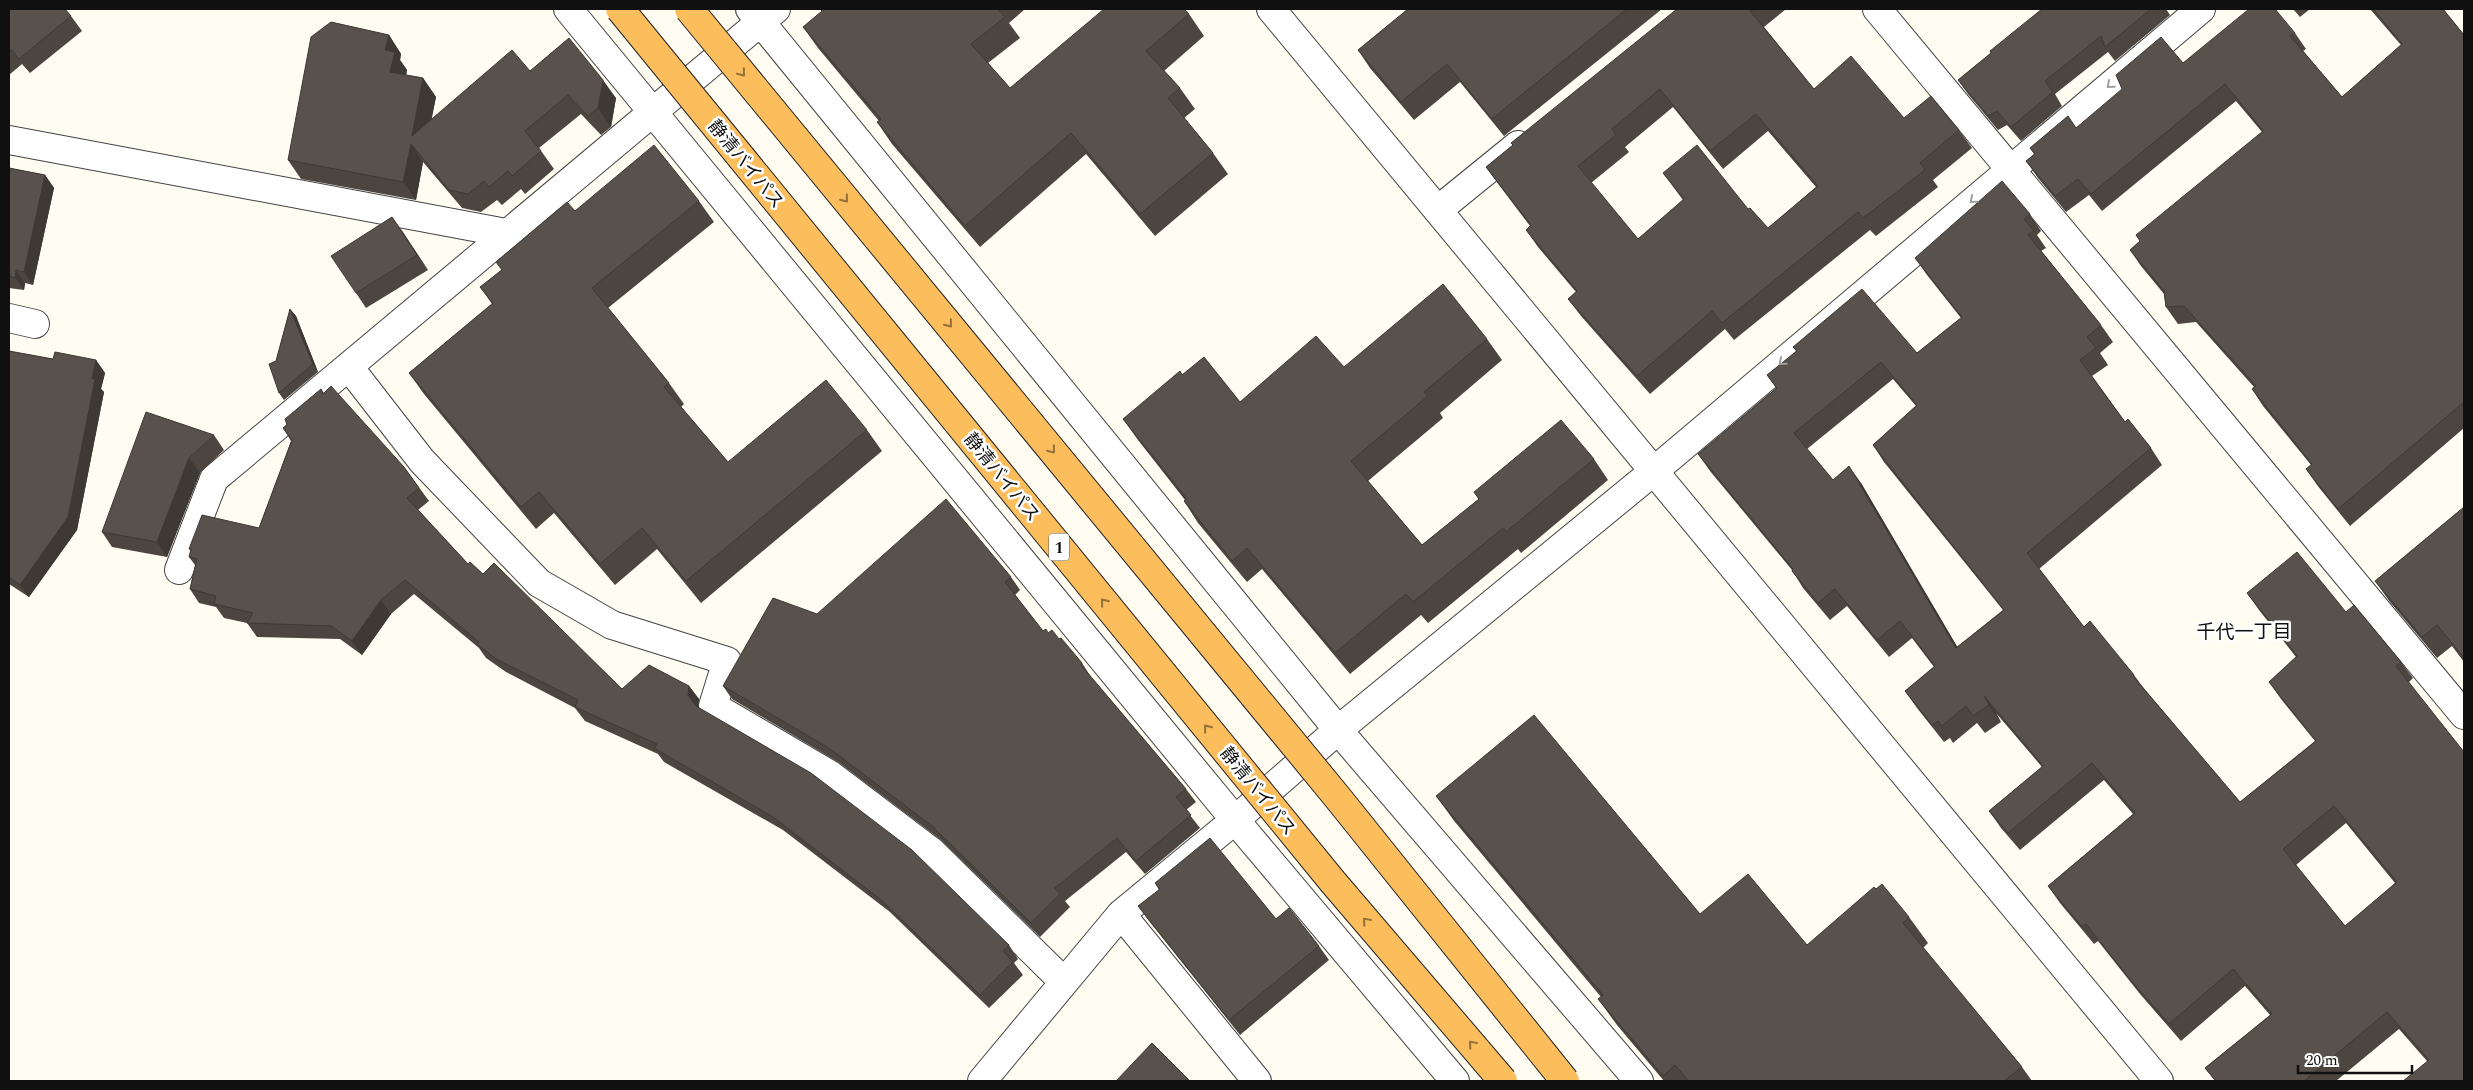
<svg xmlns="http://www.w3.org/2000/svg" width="2473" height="1090" font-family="Spectral,'Noto Sans JP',serif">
	<rect width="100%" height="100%" fill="#fffdf2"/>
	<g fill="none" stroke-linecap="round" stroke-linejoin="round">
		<g stroke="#434343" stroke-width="30">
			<path id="minor" d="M568 9 1235 820 1455 1081
				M750 9 1338 730 1639 1081
				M1877 9 2464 715
				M9 140 506 233
				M1438 210 1518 145
				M9 318 35 324
				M349 367 422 461 539 583 612 625 727 661 713 706 829 774 932 852 1064 982
				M179 570 214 479 776 9
				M1121 914 1257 1081
				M982 1081 1121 914 1235 820 1338 730 1654 471 2201 9"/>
		</g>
		<g stroke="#434343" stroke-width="30">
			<path id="tertiary" d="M1271 9 2159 1081"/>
		</g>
		<use href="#minor" stroke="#fff" stroke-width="28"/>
		<use href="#tertiary" stroke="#fff" stroke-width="28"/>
		<g stroke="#212121" stroke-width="30" stroke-linecap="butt">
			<path id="trunk-bridge" d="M620 9 1333 882 1503 1081
				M689 9 1338 798 1565 1081"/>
		</g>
		<use href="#trunk-bridge" stroke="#fcbe5d" stroke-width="28"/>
	</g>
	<path fill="#4d4640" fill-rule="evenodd" d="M9 9 71 16 82 31 30 73 22 64 9 75Z
		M820 9H1025L1009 23 1020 38 988 63 1010 88 1189 14 1204 36 1164 71 1180 88 1195 109 1184 118 1213 153 1228 174 1155 236 1086 154 980 247 892 144 877 122 879 121 818 48 803 27 822 12Z
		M1408 9H1662L1504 136 1460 82 1414 120 1370 68 1358 50Z
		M1677 9H1786L1764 27 1814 89 1904 118 1959 130 1972 148 1933 180 1938 187 1876 236 1870 230 1734 340 1725 329 1650 394 1581 316 1568 299 1576 292 1538 247 1526 230 1530 226 1499 185 1486 167 1513 145ZM1673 107 1723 169 1768 131 1816 187 1768 228 1748 209 1663 173 1683 200 1638 239 1591 183 1629 152 1625 147Z
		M2042 9H2166L2170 15 2115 61 2108 52 2055 94 2062 106 2021 141 2007 125 1998 130 1968 94 1958 80 1991 53Z
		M2293 9H2310L2300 17Z
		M2370 9H2443L2464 35V428L2350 526 2317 485 2306 469 2311 465 2263 406 2252 389 2254 387 2196 322 2178 324 2166 307 2164 294 2141 266 2130 250 2262 132 2236 101 2102 211 2089 195 2066 212 2038 178 2026 161 2034 154 2030 148 2068 116 2076 128 2183 63 2295 33 2306 49 2303 51 2342 97 2401 45Z
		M389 35 401 54 400 60 407 70 406 75 423 78 436 97 431 119 530 71 616 98 611 127 601 135 581 114 539 148 554 169 525 194 521 189 502 205 497 200 481 212 462 208 423 162 416 200 301 179 288 160Z
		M9 168 45 175 54 188 33 285 25 283 24 290 9 288Z
		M699 201 714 222 608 308 669 383 684 404 681 407 728 462 867 430 882 451 701 603 657 549 615 585 554 513 536 529 424 394 409 373 492 304 480 287 575 211Z
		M2030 214 2041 231 2037 235 2046 248 2041 251 2101 325 2113 342 2100 353 2108 365 2092 376 2125 422 2151 448 2162 465 2039 569 2084 627 2134 675 2145 690 2240 802 2315 741 2281 699 2269 682 2296 657 2259 610 2247 593 2346 612 2401 662 2413 678 2409 682 2464 1081 2427 1061 2399 1029 2336 1081H2215L2205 1068 2270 1015 2245 986 2181 1041 2140 994 2098 941 2094 944 2060 903 2048 886 2133 814 2104 780 2020 850 2001 828 1989 811 2042 767 1996 713 2001 722 1985 733 1977 723 1953 743 1950 738 1944 742 1917 708 1905 691 1934 667 1912 638 1889 657 1847 606 1830 620 1803 588 1792 570 1710 471 1698 454 1776 388 1767 375 1796 351 1793 347 1917 353 1961 318 1927 275 1915 258ZM1893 379 1916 406 1873 445 1884 462 2003 610 1957 647 1861 483 1833 480 1807 449ZM2346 823 2395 883 2345 926 2296 865Z
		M392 217 428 270 366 308 356 293Z
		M290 309 296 316 318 372 284 400 279 393 276 361Z
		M1487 339 1502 360 1440 413 1443 418 1368 481 1422 545 1479 499 1474 492 1594 459 1608 480 1521 553 1518 549 1428 623 1421 615 1350 674 1262 569 1247 582 1198 523 1184 501 1185 500 1138 440 1123 419 1182 375 1240 402 1344 367Z
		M9 351 53 359 96 360 105 373 101 389 104 392 77 530 29 597 9 584Z
		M321 389 324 393 404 467 429 501 418 510 468 564 483 574 622 689 689 686 699 699 698 707 1009 945 1018 959 1014 963 1023 975 989 1008 890 912 783 830 664 762 658 754 585 721 575 708 506 672 486 658 479 648 414 594 391 614 362 655 340 639 257 637 247 623 224 618 216 607 199 603 190 589 195 565 189 557 191 551 189 549 259 528 291 441 283 428Z
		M214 435 224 450 200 473 167 557 112 547 102 532Z
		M2464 507V662L2452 646 2437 658 2390 602 2375 581Z
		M1011 577 1020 590 1015 595 1043 631 1059 639 1082 663 1091 677 1186 789 1196 802 1186 810 1200 828 1145 874 1126 852 1065 901 1070 907 1040 937 941 840 838 762 732 699 723 686 817 614Z
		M1436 796 1700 914 1807 945 1909 917 1928 943 1923 948 2022 1067 2032 1081H1664L1617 1025 1598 999 1601 997 1455 822Z
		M1155 883 1319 946 1329 960 1240 1035 1149 921 1138 906 1159 890Z"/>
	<path fill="#3e3934" d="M389 35 401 54 400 60 407 70 403 91 390 72 385 50Z
		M423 78 436 97 425 154 412 136Z
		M603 80 616 98 611 127 598 108Z
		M411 144 423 162 416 200 403 182Z
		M45 175 54 188 33 285 24 272Z
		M392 217 403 232 428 270 417 255Z
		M16 270 25 283 24 290 15 278Z
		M290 309 296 316 318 372 313 364Z
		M96 360 105 373 101 389 104 392 77 530 29 597 20 585Z
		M189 458 200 473 167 557 157 542Z
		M1849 466 1861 483 1968 665 1956 648Z
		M381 600 391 614 362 655 352 641Z
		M689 686 699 699 698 709 688 695Z
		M1984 696 1996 713 2001 722 1989 705Z"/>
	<path fill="#59514b" stroke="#3e3934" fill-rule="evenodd" d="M9 9H65L71 16 19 59 12 50 9 52Z
		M820 9H998L1005 17 971 44 1010 88 1104 9H1184L1189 14 1146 51 1180 88 1168 98 1213 153 1140 214 1071 133 965 226 877 122 881 119 803 27 822 11Z
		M1408 9H1627L1492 119 1447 64 1401 102 1358 50Z
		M1677 9H1752L1750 11 1814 89 1851 56 1904 118 1931 96 1959 130 1920 163 1925 170 1863 218 1858 212 1722 323 1712 311 1637 376 1568 299 1577 291 1526 230 1531 225 1486 167 1513 145 1511 143ZM1660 89 1710 151 1756 114 1818 186 1768 228 1750 208 1748 209 1697 145 1663 173 1684 199 1638 239 1578 166 1616 135 1612 129Z
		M2042 9H2151L2105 47 2101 36 2045 81 2053 92 2011 127 1997 111 1988 116 1958 80 1991 53 1990 51Z
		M2249 9H2275L2295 33 2290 36 2342 97 2402 44 2373 9H2443L2464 35V402L2338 509 2306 469 2312 464 2252 389 2256 386 2184 306 2166 307 2164 291 2130 250 2140 241 2136 235 2263 131 2225 84 2091 194 2078 179 2055 196 2026 161 2035 154 2030 148 2068 116 2076 128 2122 89 2116 75 2161 37 2183 63Z
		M331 22 389 35 385 50 395 52 390 72 423 78 412 136 512 50 530 71 569 38 603 80 598 108 588 116 568 95 525 131 541 151 512 176 508 171 489 187 484 181 468 194 449 190 411 144 403 182 288 160 311 37Z
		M654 145 699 201 592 288 669 383 664 387 728 462 826 380 867 430 686 581 642 528 600 564 539 492 521 507 409 373 493 303 480 287 502 270 496 262 567 202 575 211Z
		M9 168 45 175 24 272 16 270 15 278 9 276Z
		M2002 181 2030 214 2024 219 2034 231 2028 235 2101 325 2087 337 2096 348 2080 360 2125 422 2128 419 2151 448 2027 553 2084 627 2090 621 2134 675 2133 676 2240 802 2316 741 2269 682 2297 656 2247 593 2297 552 2346 612 2354 605 2401 662 2396 666 2464 752V1081H2403L2429 1060 2387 1012 2304 1081H2216L2205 1068 2272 1014 2233 969 2169 1024 2128 977 2086 924 2082 927 2048 886 2135 813 2092 763 2008 833 1989 811 2043 766 1984 696 1989 705 1973 716 1966 706 1942 726 1938 721 1932 725 1905 691 1935 666 1900 621 1877 640 1835 589 1818 603 1792 571 1793 569 1698 454 1777 388 1767 375 1797 351 1793 347 1862 289 1917 353 1962 317 1915 258ZM1881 362 1917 405 1873 445 2004 610 1956 648 1849 466 1833 480 1794 433ZM2334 806 2397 882 2345 926 2283 849Z
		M392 217 417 255 356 293 331 256Z
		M1443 284 1487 339 1424 392 1428 396 1351 461 1422 545 1479 499 1474 492 1561 420 1594 459 1506 532 1503 528 1413 602 1406 594 1335 653 1247 548 1232 561 1184 501 1187 499 1123 419 1180 371 1182 375 1204 357 1240 402 1316 336 1344 367Z
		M290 309 313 364 279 393 269 364 276 361Z
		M9 351 53 359 55 352 96 360 92 379H95L68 517 20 585 9 577Z
		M331 386 404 467 419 488 407 498 468 564 470 562 483 574 494 563 622 689 649 665 689 686 688 695 696 706 811 773 912 850 1009 945 1003 951 1013 962 980 995 880 899 773 817 654 748 657 744 575 707 578 700 496 659 477 644 479 642 405 580 381 600 352 641 331 626 247 623 253 613 214 604 216 596 190 589 197 559 189 557 191 549H189L202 515 259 528 292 440 283 428 287 425 285 419 321 389 323 394Z
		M146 412 214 435 189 458 157 542 102 532Z
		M946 499 1011 577 1005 582 1043 631 1046 629 1048 633 1052 630 1059 639 1061 638 1082 663 1081 665 1186 789 1176 797 1191 815 1136 861 1117 838 1055 888 1060 894 1031 923 932 826 829 748 723 686 773 598 817 614Z
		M2464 507V658L2437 625 2422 637 2375 581Z
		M1534 715 1700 914 1748 874 1807 945 1874 887 1876 889 1882 884 1909 917 1903 923 2022 1067 2004 1081H1689L1675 1065 1663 1076 1598 999 1603 995 1436 796Z
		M1210 838 1276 919 1289 908 1319 946 1229 1020 1138 906 1160 889 1155 883Z
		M1152 1043 1190 1081H1116Z"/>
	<defs><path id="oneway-chevron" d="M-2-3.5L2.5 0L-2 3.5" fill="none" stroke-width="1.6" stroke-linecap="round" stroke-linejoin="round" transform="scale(1.25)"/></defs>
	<g stroke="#92703a">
		<use href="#oneway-chevron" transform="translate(742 73) rotate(51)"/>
		<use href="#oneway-chevron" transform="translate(845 199) rotate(51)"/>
		<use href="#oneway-chevron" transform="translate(949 324) rotate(51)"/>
		<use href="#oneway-chevron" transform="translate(1052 450) rotate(51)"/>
		<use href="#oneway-chevron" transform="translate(1104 602) rotate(-129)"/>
		<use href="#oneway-chevron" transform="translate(1207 728) rotate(-129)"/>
		<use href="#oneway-chevron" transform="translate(1366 921) rotate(-131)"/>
		<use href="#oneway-chevron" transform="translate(1472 1044) rotate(-131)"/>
	</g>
	<g stroke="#9f9f9f">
		<use href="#oneway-chevron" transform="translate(2110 85) rotate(140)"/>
		<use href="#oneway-chevron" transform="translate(1973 200) rotate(140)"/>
		<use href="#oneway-chevron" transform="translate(1782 362) rotate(140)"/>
	</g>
	<g text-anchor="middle" stroke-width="5" stroke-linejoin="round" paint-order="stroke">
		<rect fill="#fff" stroke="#585858" stroke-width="1" x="1049" y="533.5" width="20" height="27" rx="4"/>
		<g font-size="16" font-weight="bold" fill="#101010">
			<text x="1059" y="553">1</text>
		</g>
		<g font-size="18" fill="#101010" stroke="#fff">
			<text transform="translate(746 164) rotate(51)" y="6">静清バイパス</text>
			<text transform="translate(1002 477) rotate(51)" y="6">静清バイパス</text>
			<text transform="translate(1258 791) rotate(51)" y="6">静清バイパス</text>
		</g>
		<g font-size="19" fill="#101010" stroke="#fff">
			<text x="2244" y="638">千代一丁目</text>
		</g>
	</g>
	<rect width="2473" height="1090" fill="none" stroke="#101010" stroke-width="20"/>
	<path d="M2298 1065v8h114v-8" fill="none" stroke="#101010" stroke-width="2.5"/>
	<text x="2306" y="1065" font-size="15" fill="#101010" stroke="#ffffff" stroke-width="4" paint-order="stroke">20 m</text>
</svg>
